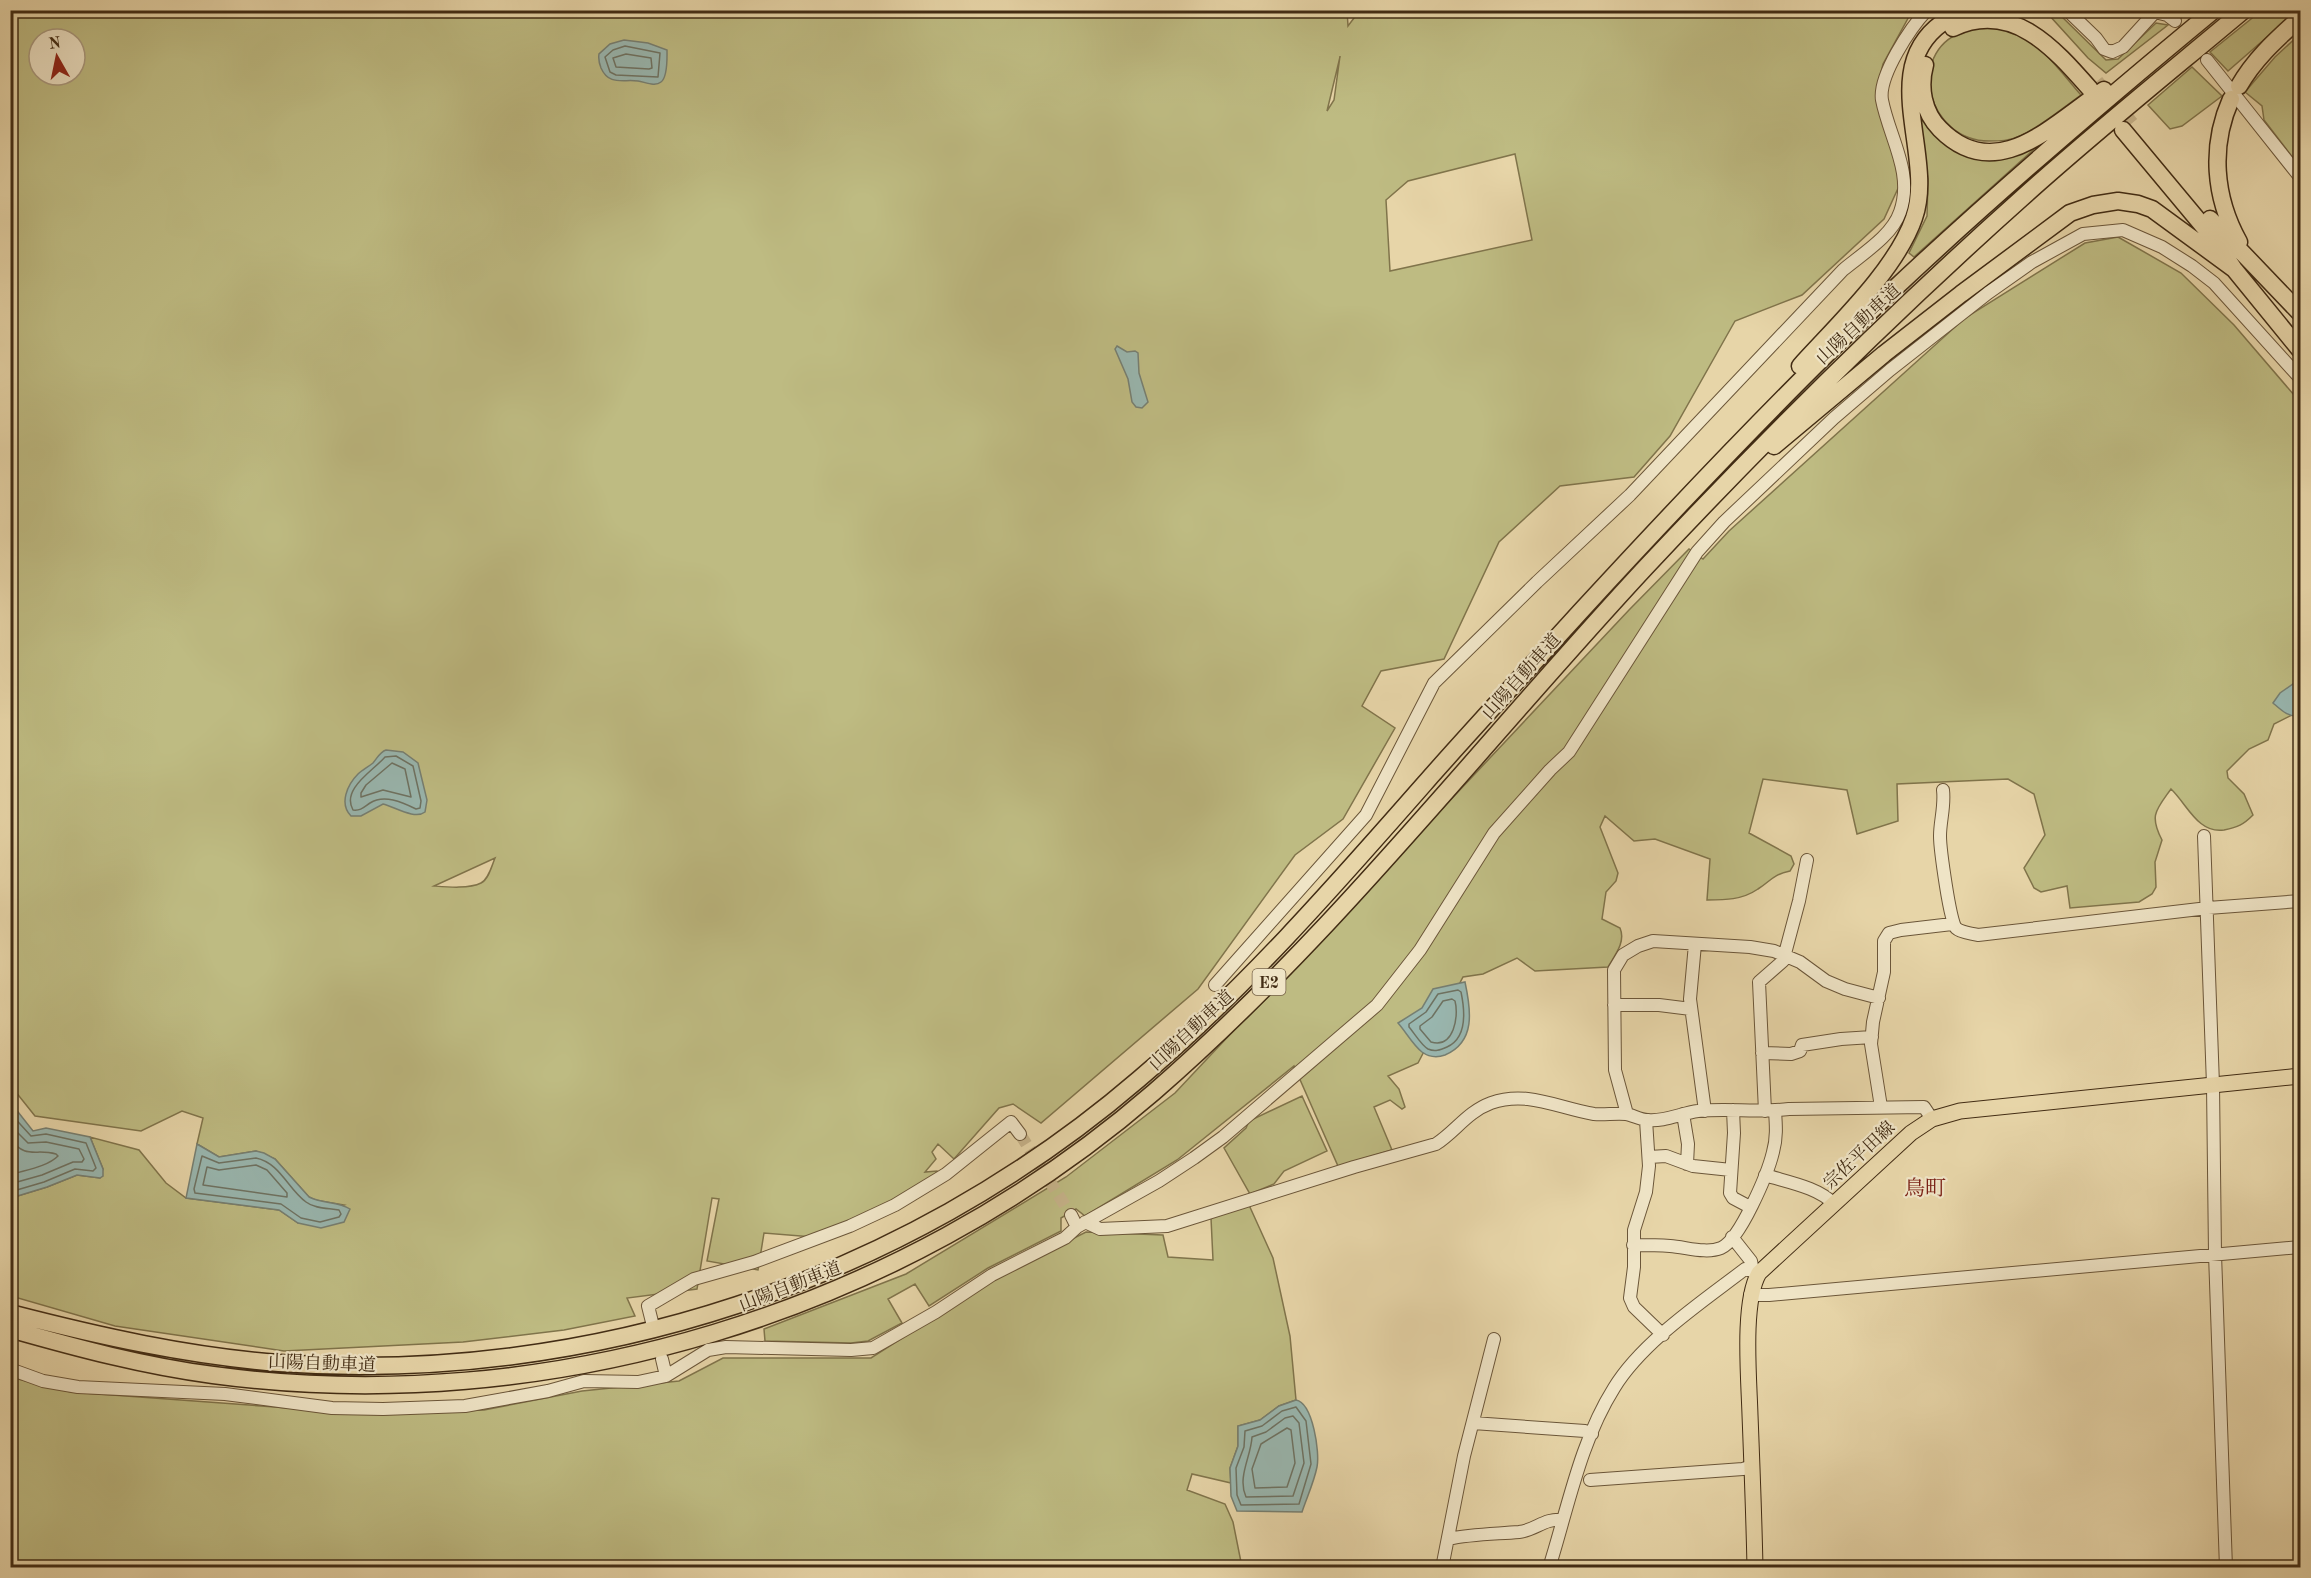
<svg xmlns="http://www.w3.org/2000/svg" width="2311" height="1578" font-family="'Old Standard TT','Noto Serif JP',serif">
	<rect width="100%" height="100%" fill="#e7d5a8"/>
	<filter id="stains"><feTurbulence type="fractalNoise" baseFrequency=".00333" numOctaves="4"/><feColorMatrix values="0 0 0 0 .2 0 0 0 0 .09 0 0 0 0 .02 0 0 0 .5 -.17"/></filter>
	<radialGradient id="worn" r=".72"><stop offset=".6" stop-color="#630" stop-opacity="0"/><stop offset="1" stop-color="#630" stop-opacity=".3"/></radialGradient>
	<path fill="#bebb82" stroke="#80744b" stroke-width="1.5" fill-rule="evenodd" d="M1347 10 1348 26 1354 18 1352 10 1912 11 1883 64 1877 89 1900 184 1884 219 1802 295 1735 321 1670 436 1634 477 1560 486 1499 542 1444 659 1381 671 1362 706 1395 728 1343 819 1295 855 1198 989 1041 1123 1013 1104 999 1108 954 1159 938 1144 932 1152 936 1159 925 1172 937 1171 939 1176 895 1202 813 1237 764 1233 758 1270 707 1261 719 1199 712 1198 697 1289 627 1298 635 1316 564 1330 463 1342 284 1351 115 1326 11 1296V1198L47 1187 77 1175 100 1178 103 1169 90 1137 139 1150 166 1183 186 1198 279 1210 298 1223 344 1205 315 1200 309 1197 275 1159 256 1151 219 1157 197 1144 203 1118 182 1111 141 1131 35 1116 11 1086 10 11ZM39 39H75V75H39ZM1340 56 1334 100 1327 111 1340 57ZM1515 154 1532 240 1390 271 1386 200 1408 181ZM495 858C492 865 489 879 481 883 469 889 447 887 434 886Z
		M2040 11H2056L2106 60 2118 59 2156 23 2168 25 2106 73 2088 58 2048 14Z
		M2261 11H2297L2228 71 2210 52Z
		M1989 26C1998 28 2008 30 2016 33 2044 47 2061 72 2081 95 2061 109 2042 126 2020 136 2010 141 1999 141 1989 141 1928 141 1905 54 1962 32 1970 28 1980 27 1989 26Z
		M2300 34V167L2264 120 2262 106 2245 92 2275 57Z
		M2192 67 2222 96 2182 126 2170 129 2148 105Z
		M1915 101C1926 123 1939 148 1965 154 1974 157 2028 145 2041 143L1914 257 1909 253 1927 216 1928 179Z
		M2118 237 2181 273 2234 325 2300 402V711L2274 724 2268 740 2249 749 2227 771 2228 778 2244 794 2253 815C2243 825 2238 827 2224 830 2198 834 2187 804 2171 789 2156 810 2149 815 2162 840L2155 862 2156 887 2152 894 2139 902 2070 908 2067 886 2041 892 2034 888 2024 868 2045 835 2034 794 2008 779 1897 784 1898 821 1857 834 1847 790 1763 779 1749 833 1791 856 1794 864 1790 871C1772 875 1772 880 1758 889 1742 900 1725 900 1707 900L1710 859 1655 839 1634 841 1605 816 1600 827 1618 873 1616 881 1606 892 1602 919 1620 928C1626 942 1615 955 1608 967L1535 971 1517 958 1483 974 1463 977 1418 1063 1388 1076 1399 1089 1405 1107 1402 1109 1390 1100 1374 1107 1392 1150 1338 1166 1294 1066 1177 1160 1085 1216 1076 1209 1061 1218V1231L988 1268 929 1306 915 1284 888 1299 902 1323 868 1341 851 1343 765 1341 764 1329 906 1274 1066 1177 1175 1093 1629 610 1689 549 1703 559 1729 531 1965 318 2085 243Z
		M1302 1096 1327 1151 1284 1171 1274 1184 1250 1194 1224 1148 1246 1128 1249 1121Z
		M1249 1205 1273 1258 1290 1336 1296 1400 1279 1406 1260 1420 1238 1426V1446L1230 1468 1231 1483 1192 1474 1187 1490 1225 1504 1233 1522 1242 1567 11 1568 10 1377 71 1392 371 1414 484 1410 582 1391 679 1381 723 1358H871L1001 1275 1086 1232 1163 1235 1168 1257 1213 1260 1211 1218Z"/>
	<path fill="#99b7b0" stroke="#767f72" stroke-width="1.5" d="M624 40 648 43 667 50C667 57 668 77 661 82 655 87 645 82 638 81 623 79 609 86 601 68 599 63 598 60 599 54L610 44Z
		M1117 346 1127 352 1135 351 1138 353 1139 373 1148 402 1142 408 1136 407 1132 402 1128 379 1115 349Z
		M2300 679V716C2289 718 2281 710 2273 703L2280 693Z
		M386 750 403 752 418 763 427 800 425 812C415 820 395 807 383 804L361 816H351C339 804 347 785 358 774 362 770 368 767 373 763 378 757 380 752 386 750Z
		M1465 982C1471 1010 1476 1042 1445 1055 1437 1058 1429 1057 1422 1052 1413 1045 1406 1032 1398 1023L1422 1008 1433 989Z
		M11 1103 33 1131 46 1128 90 1137 103 1169V1176L100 1178 77 1175 47 1187 11 1198Z
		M197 1144 219 1157 256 1151 264 1153 275 1159 309 1197C322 1204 338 1201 350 1209L344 1222 321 1228 298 1223 279 1210 186 1198Z
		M1296 1400C1313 1403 1320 1453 1317 1467 1314 1482 1307 1497 1302 1512L1237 1511 1231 1496 1230 1468 1238 1446V1426L1260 1420 1279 1406Z"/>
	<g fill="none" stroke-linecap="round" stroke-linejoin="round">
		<path stroke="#6e7262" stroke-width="1.5" d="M625 46 660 53 658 77 616 75 610 72 605 57 613 50Z
			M626 54 651 58 652 68 649 69 616 67 613 58Z
			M396 756 413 766 421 801 420 808 416 809C402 802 384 794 370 803 364 807 361 811 353 810 341 789 373 771 385 757Z
			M392 763 405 769 411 797 383 790 361 797V793L366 785Z
			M1458 990 1461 992C1465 1011 1467 1038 1447 1047 1440 1050 1435 1052 1428 1049 1421 1045 1415 1034 1409 1027V1024L1426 1012 1438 994Z
			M1452 999 1455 1001C1459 1016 1454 1049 1431 1042L1420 1029V1026L1432 1017 1443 1001Z
			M10 1113 31 1136 46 1134 86 1143 96 1168 93 1171 75 1169 44 1182 10 1192
			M10 1125 28 1143 46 1142 79 1149 84 1159 82 1162H73L42 1175 10 1184
			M10 1139C27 1160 35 1148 56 1154L58 1156C47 1167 25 1170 10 1175
			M202 1156 219 1163 256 1158C280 1163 288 1189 306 1202 315 1209 329 1208 339 1210L341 1214 339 1217 320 1222 301 1218 281 1204 195 1193 194 1189Z
			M256 1165 267 1170 287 1193V1197L203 1185 207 1167 219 1170Z
			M1296 1407 1306 1421 1311 1464 1299 1504 1241 1505 1237 1495 1236 1468 1244 1447 1245 1431 1262 1426 1282 1411Z
			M1293 1416 1299 1423 1304 1463 1293 1496 1246 1497C1237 1477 1251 1457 1252 1437L1266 1432 1285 1418Z
			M1287 1428 1291 1430 1295 1463 1287 1487 1255 1488 1252 1469 1261 1444Z"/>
		<path stroke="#c6b38a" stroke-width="12" stroke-dasharray="12 6" stroke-linecap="butt" d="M1020 1134 1071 1215"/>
		<path stroke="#c6b38a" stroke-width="16" stroke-dasharray="16 8" stroke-linecap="butt" d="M2096 82 2131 124"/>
		<g stroke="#6b5639" stroke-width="14">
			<path id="minor" d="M2067 10 2096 38 2104 49 2112 52 2123 47 2155 12 2167 15 2175 21
				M2207 60 2300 177
				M1943 790C1945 806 1940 821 1940 836 1940 848 1950 923 1956 928 1961 933 1971 933 1978 935L2208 908 2300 901
				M2204 836 2213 1085 2215 1254 2226 1568
				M1695 944 1690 999 1705 1111
				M1215 985 1366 815 1434 683 1537 582 1630 495 1843 270C1862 254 1892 236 1900 212 1914 173 1889 137 1882 100 1878 76 1911 27 1927 10
				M1614 1005H1659L1691 1009
				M1762 1053 1791 1054 1800 1051 1802 1045 1841 1039 1872 1037
				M1881 1107 1871 1044 1873 1022 1884 972V941L1889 933 1901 930 1952 924
				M1733 1110 1734 1133 1730 1193 1733 1198 1750 1207
				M1765 1111 1759 982 1783 961 1799 901 1807 860
				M1627 1114 1615 1070 1614 970 1623 955 1638 946 1653 941 1750 947 1774 951 1800 962 1826 981 1845 989 1879 998
				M1683 1114 1688 1144 1687 1164
				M1646 1120 1649 1166 1646 1192 1634 1230V1267L1630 1298 1634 1307 1663 1335
				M1649 1157 1666 1156 1693 1166 1731 1170
				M1765 1175C1787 1182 1818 1187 1834 1204
				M1071 1215 1077 1227
				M1085 1222 1100 1229 1167 1226 1354 1167 1436 1144C1456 1131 1467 1112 1491 1103 1527 1090 1558 1108 1594 1114 1604 1115 1615 1113 1626 1114 1633 1115 1640 1120 1648 1120 1663 1122 1682 1113 1698 1111 1728 1108 1759 1113 1789 1109L1924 1107 1932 1119
				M1732 1237 1751 1261 1753 1271
				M1633 1245C1646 1245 1658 1245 1670 1246 1686 1247 1706 1254 1721 1248 1740 1240 1768 1173 1773 1152 1777 1138 1776 1125 1775 1111
				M1750 1295H1769L2300 1247
				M652 1322 648 1306 694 1279 754 1262 850 1226 895 1205 946 1174 1011 1122 1020 1134
				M662 1359 666 1376
				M10 1369 43 1381 78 1387 225 1394 332 1408 383 1409 465 1406 548 1391 584 1381 638 1382 666 1376 708 1350 726 1347 851 1350 873 1348 936 1312 992 1275 1065 1238 1077 1227 1159 1181 1194 1158 1223 1137 1377 1005 1420 950 1494 833 1550 770 1569 752 1697 552 1724 522 1834 418 1890 370 1988 293 2032 262 2083 234 2123 230 2162 247 2192 266 2214 283 2300 378
				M1473 1423 1585 1431 1592 1434
				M1590 1480 1743 1469 1752 1466
				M1448 1539C1471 1534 1495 1534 1519 1532 1537 1530 1543 1518 1563 1520
				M1442 1568 1464 1456 1494 1339
				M1549 1568C1568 1508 1580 1442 1614 1388 1642 1342 1702 1302 1745 1269L1759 1273"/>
		</g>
		<g stroke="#422c14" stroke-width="17">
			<path id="major" d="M1755 1568C1754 1517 1752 1466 1750 1415 1749 1379 1742 1302 1759 1273L1911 1133 1932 1119 1960 1111 2300 1076"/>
		</g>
		<g stroke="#422c14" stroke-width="19">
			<path id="highway" d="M1953 28C2012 0 2054 48 2090 89
				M1925 65C1919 87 1923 112 1940 129 1997 187 2055 122 2104 90
				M2239 86C2255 58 2277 39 2300 18
				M2231 99C2210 146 2214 197 2239 242
				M2123 130 2213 238 2234 269 2300 350
				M2210 219 2300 313
				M1800 366C1837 325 1896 270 1914 218 1936 156 1877 70 1942 23 1949 17 1959 14 1967 10
				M1774 446 1884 354 1961 294 2070 213 2093 205 2118 201 2138 204 2152 209 2234 269
				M10 1313C99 1336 188 1356 279 1363 589 1385 904 1281 1139 1079 1247 987 1340 880 1433 774 1481 720 1531 666 1580 612 1682 501 1785 392 1894 289 1997 192 2105 100 2214 10
				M10 1329C77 1348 144 1366 213 1375 548 1420 899 1313 1154 1092 1335 935 1483 742 1646 567 1766 439 1891 315 2022 198 2094 133 2170 72 2244 10"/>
		</g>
		<use href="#minor" stroke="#efe4c6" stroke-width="12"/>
		<use href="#major" stroke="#e7d5a8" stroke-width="15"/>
		<use href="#highway" stroke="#e7d5a8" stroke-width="16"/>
	</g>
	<g text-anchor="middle" stroke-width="4.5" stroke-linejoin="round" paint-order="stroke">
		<rect fill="#efe4c6" stroke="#766349" stroke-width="1.5" x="1252.5" y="969" width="33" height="26" rx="4.5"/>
		<g font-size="16" font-weight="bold" fill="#422c14">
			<text x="1269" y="988">E2</text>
		</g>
		<g font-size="18" fill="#422c14" stroke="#efe4c6">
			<text transform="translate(1858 324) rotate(-43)" y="6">山陽自動車道</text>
			<text transform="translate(1521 676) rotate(-48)" y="6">山陽自動車道</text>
			<text transform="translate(1191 1030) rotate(-43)" y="6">山陽自動車道</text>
			<text transform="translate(1859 1155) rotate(-43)" y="6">宗佐平田線</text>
			<text transform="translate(790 1286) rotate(-21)" y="6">山陽自動車道</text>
			<text transform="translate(322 1363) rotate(2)" y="6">山陽自動車道</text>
		</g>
		<g font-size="21" fill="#7a1f14" stroke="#efe4c6">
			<text x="1925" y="1195">鳥町</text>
		</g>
	</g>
	<rect width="2311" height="1578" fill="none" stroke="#e7d5a8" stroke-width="36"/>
	<rect x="12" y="12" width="2287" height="1554" fill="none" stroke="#422c14" stroke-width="3"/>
	<rect x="18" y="18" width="2275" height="1542" fill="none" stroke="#422c14" stroke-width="1.5"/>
	<g transform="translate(57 57) rotate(351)"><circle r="28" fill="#efe4c6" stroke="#aa9a7f" stroke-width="1.5"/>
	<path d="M0-4.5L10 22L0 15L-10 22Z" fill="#8f2418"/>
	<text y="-9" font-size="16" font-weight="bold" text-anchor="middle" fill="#422c14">N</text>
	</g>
	<rect width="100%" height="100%" filter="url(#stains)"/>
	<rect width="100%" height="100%" fill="url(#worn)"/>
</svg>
